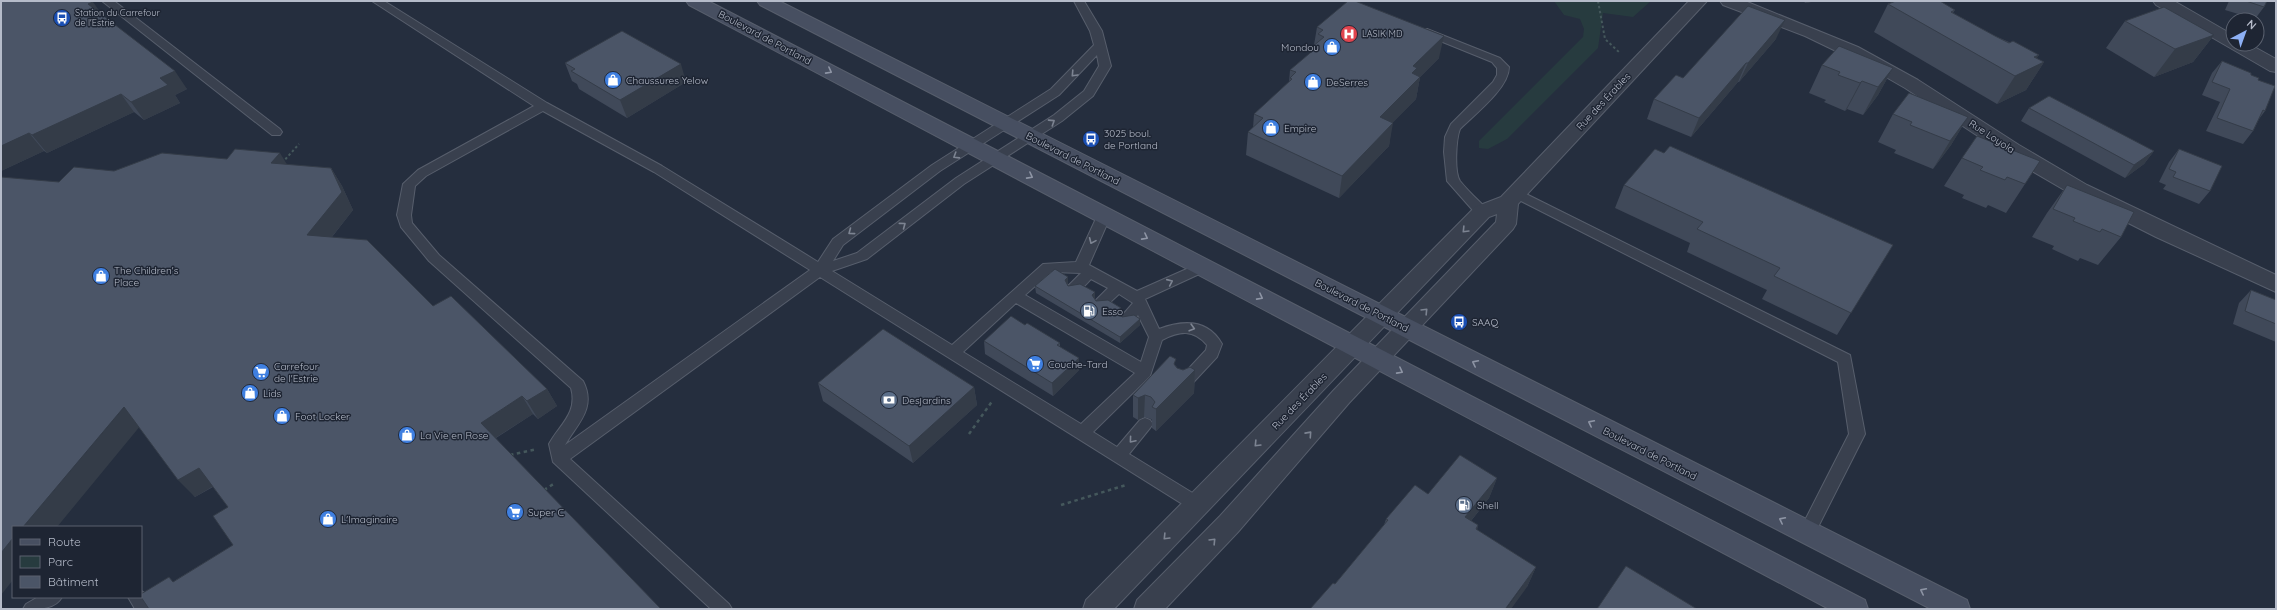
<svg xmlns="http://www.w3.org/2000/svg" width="2277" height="610" font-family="Quicksand,sans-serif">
	<rect width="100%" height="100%" fill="#252e3e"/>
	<path fill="#273b3f" d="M1554 1H1651L1633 17 1603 13 1598 48 1507 139 1488 149 1479 148V141L1583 37 1584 29 1580 19 1564 15Z"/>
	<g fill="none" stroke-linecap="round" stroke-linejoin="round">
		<g stroke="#575e6c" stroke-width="2">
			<path id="lane" d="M102 1H114L280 129 282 132 280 135H272Z
				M372 1H384L547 103 662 166 818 262 833 239 932 165 1051 89 1094 45 1090 31 1074 1H1084L1102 31 1111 66 1093 96 1062 121 964 184 867 259 832 271 952 345 1043 264 1076 262 1099 212 1104 211 1111 215 1089 265 1137 291 1198 264H1208L1210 267 1208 270 1145 299 1159 329C1183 320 1208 319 1222 344L1217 357 1188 388 1183 390 1178 388 1176 384 1178 380 1206 350 1207 345C1193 329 1180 331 1162 340L1150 376 1093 432 1117 447 1140 420 1145 418 1150 420 1153 424 1150 428 1129 454 1204 500 1206 505 1204 510 1198 512 1192 510 820 277 570 459 729 604 732 609H711L553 462 549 444C560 424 578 413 571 388L429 261 401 227 397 215 403 184 418 170 534 106ZM1097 55 1099 66 1084 91 1054 115 956 178 857 253 833 261 843 245 940 171 1059 95ZM543 111 654 172 810 270 565 445C577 424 597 408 583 381L439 255 412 223 411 215 415 186 426 176ZM1051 272 1081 273 1067 287 1069 291C1079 294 1085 285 1091 279L1108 288 1094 302 1096 306H1106L1119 294 1133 303 1120 318 1122 322C1130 324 1133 321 1138 315L1149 337 1141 362 1025 295ZM1016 303 1135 373 1081 424 963 352Z
				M1427 29 1500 58 1509 67C1509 88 1475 114 1460 129 1456 139 1454 172 1460 181 1468 191 1478 200 1487 209L1489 212 1487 215H1477L1447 181 1444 152 1445 137 1451 124 1493 82 1497 75V68L1492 62 1423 34 1421 32Z
				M1516 189 1850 355 1865 434 1813 537 1807 539 1801 537 1799 532 1849 434 1838 362 1511 196 1510 193Z
				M141 591 143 592 154 609H135L128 597H141Z
				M38 597H62C55 610 37 609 23 609L26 604Z"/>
		</g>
		<g stroke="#575e6c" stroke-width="2">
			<path id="street" d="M1689 1H1707L1518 204 1516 224 1513 229 1349 403 1238 532 1165 609H1134L1137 600 1220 516 1333 391 1496 222 1497 214 1489 217 1114 609H1083L1086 600 1475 207 1501 197Z
				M1720 1H1745L1858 47 1918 80 2019 145 2087 185 2276 275V292L2156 237 2073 195 2025 167 1905 88 1865 65 1805 36 1723 5Z
				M2153 1H2174L2233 35V44H2249L2276 59V72L2270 71 2156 5Z"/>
		</g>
		<g stroke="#575e6c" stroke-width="2">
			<path id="secondary" d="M686 1H708L1865 600 1868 609H1829L689 5Z
				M757 1H779L1967 600 1970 609H1931L760 5Z"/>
		</g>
		<path stroke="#45585c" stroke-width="2" stroke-dasharray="2.5 2.5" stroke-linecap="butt" d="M1598 1 1605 39 1620 53
			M282 163 299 144"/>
		<path stroke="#45585c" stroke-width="2.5" stroke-dasharray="3.5 3.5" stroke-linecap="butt" d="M969 434 993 400
			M510 455 537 449
			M544 490 555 483
			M1061 505 1126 485"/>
		<use href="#lane" fill="#39404e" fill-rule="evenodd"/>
		<use href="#street" fill="#39404e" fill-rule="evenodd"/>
		<use href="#secondary" fill="#474f61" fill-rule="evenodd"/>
	</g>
	<path fill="#404959" d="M1802 1H1816L1806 3Z
		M2229 1H2267L2264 7 2255 19 2225 10Z
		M1888 4 1955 10 1953 13 1995 36 2039 55 2036 58 2044 62 2026 90 1997 104 1874 32Z
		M102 15 187 89 175 95 180 103 144 120 134 112 47 153 44 151 1 171Z
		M2125 21 2214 35 2193 62 2154 77 2106 48Z
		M1317 27 1439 58 1420 77 1416 99 1392 123 1389 146 1339 198 1246 155 1248 132 1253 128 1254 114 1289 82 1290 70 1312 52V47L1314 45Z
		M1776 39 1739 82H1738L1691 137 1647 119 1654 99 1683 78Z
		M2222 61 2251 75 2258 80 2265 111 2259 119 2253 131 2243 144 2206 131 2220 102 2202 95 2212 73Z
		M565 63 686 82 627 118 579 89 577 84 572 81Z
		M1822 65 1893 68 1878 95 1863 115 1847 109 1845 111 1824 102 1826 100 1809 93Z
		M2029 108 2154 151 2144 164 2125 178 2021 121Z
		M1893 114 1968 117 1951 145 1933 169 1894 153 1896 150 1878 142Z
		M2179 149 2210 191 2199 204 2163 189 2166 185 2159 182 2169 162Z
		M1664 153 1893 245 1837 335 1762 299 1767 290 1687 252 1690 243 1615 208 1624 185Z
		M1962 158 2025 184 2006 213 1988 205 1986 208 1962 198 1964 195 1944 186Z
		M287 165 331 168 342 186 353 210 332 237 433 306 547 389 557 406 538 419 533 414 496 438 174 581 233 545 228 507 213 487 195 497 139 427 59 182 114 171Z
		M2067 185 2121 237 2098 265 2080 258 2078 261 2052 249 2054 246 2032 237 2047 213Z
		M1068 277V286L1095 299 1096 301 1121 308V315L1122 317 1140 319V325L1120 343 1036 293 1035 286Z
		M2251 290 2276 300V342L2233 324 2239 303Z
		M984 341 1060 343V347L1079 370 1053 396 985 354Z
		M1176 366 1177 368 1183 370H1195L1194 393 1156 431 1152 428V420L1151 419 1144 417 1138 420 1133 417V395Z
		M818 383 974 387 977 405 913 463 823 401Z
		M1497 478 1489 498 1471 521 1478 525 1477 530 1536 567 1527 587 1335 584 1384 525 1386 519 1428 494Z"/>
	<path fill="#343c48" d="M1807 1H1816L1806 3Z
		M93 2 106 20 88 4Z
		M1785 20 1776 39 1739 82 1748 63Z
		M2214 35 2193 62 2154 77 2175 49Z
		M1444 36 1439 58 1420 77 1416 99 1376 140 1380 117 1413 66Z
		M2039 55 2029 69 2044 62 2026 90 1997 104 2015 76 2034 57Z
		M1746 63 1738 82 1691 137 1699 118Z
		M681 64 686 82 627 118 620 100Z
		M1893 68 1878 95 1863 115 1878 87Z
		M175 71 187 89 175 95 180 103 144 120 131 102 160 78Z
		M1862 81 1847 109 1845 111 1860 83Z
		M121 94 134 112 47 153 32 135Z
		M1968 117 1951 145 1933 169 1950 141Z
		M1393 123 1389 146 1339 198 1342 176Z
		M29 133 44 151 1 171V146Z
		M2154 151 2144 164 2125 178 2134 165Z
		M280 153 291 171 271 163Z
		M331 168 342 186 353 210 319 253 307 235Z
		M1068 277V283L1066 287 1065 280Z
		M1095 292V299L1093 302 1092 295Z
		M1121 308V314L1119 319V312Z
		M1140 319V325L1120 343V337Z
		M1079 358V370L1053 396 1052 383Z
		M1195 370 1194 393 1156 431V409Z
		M974 387 977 405 913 463 909 446Z
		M547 389 557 406 538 419 527 401Z
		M1145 395 1144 417 1138 420V398Z
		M522 396 533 414 492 440 481 423Z
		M124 407 141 425 57 527H23Z
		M199 468 215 485 195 497 178 480Z
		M1497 478 1489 498 1458 537 1465 517Z
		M13 538V580L1 595V553Z
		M1536 567 1527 587 1511 609H1506Z"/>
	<path fill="#4b5567" stroke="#343c48" d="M1 1H91L93 2 88 4 175 71 160 78 168 85 131 102 121 94 32 135 29 133 1 146Z
		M1348 1H1355L1444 36 1413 66 1417 68 1412 73 1420 77 1380 117 1393 123 1342 176 1248 132 1263 118 1254 114 1292 79 1290 78 1296 72 1290 70 1316 48 1312 47 1324 37 1318 34 1323 30 1317 27Z
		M1896 1H1940L1955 10 1951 12 1995 36 2009 43 2013 41 2039 55 2034 57 2044 62 2015 76 1888 4Z
		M2246 1H2267L2264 7Z
		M1748 6 1785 20 1748 63H1746L1699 118 1654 99 1676 75 1683 78Z
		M2164 7 2214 35 2175 49 2125 21Z
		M622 31 681 64 620 100 571 71 575 69 565 63Z
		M1839 46 1893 68 1878 87 1862 81 1860 83 1838 75 1840 72 1822 65Z
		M2222 61 2251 73V75L2259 78 2258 80 2275 86 2265 111 2263 110 2253 131 2217 118 2230 89 2212 82Z
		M1909 93 1968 117 1950 141 1910 125 1912 122 1893 114Z
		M2049 96 2154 151 2134 165 2029 108Z
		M1977 136 2040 161 2025 184 2007 177 2005 180 1980 170 1983 167 1962 158Z
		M1670 146 1893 245 1851 313 1774 276 1780 268 1697 229 1703 222 1624 185 1655 149 1664 153Z
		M235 149 280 153 271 163 331 168 342 192 307 235 367 240 433 306 451 296 547 389 527 401 522 396 481 423 661 609H149L141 597V594L169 577 173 582 233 545 213 516 228 507 199 468 178 480 124 407 23 527H13V538L1 553V177L59 182 74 167 114 171 162 153 227 159Z
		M2179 149 2222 166 2210 191 2173 177 2176 172 2169 169Z
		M2067 185 2134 212 2121 237 2102 229 2100 232 2073 221 2075 218 2053 209Z
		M1055 269 1068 277 1065 280 1068 286 1080 284 1095 292 1092 295 1096 301 1108 300 1121 308 1119 312 1122 317 1134 315 1140 319 1120 337 1035 286Z
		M2251 290 2276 300V324L2245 311Z
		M1011 316 1025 325 1027 323 1060 343 1057 345 1079 358 1052 383 984 341Z
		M883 329 974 387 909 446 818 383Z
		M1170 356 1176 359 1174 364 1177 368 1183 370 1190 367 1195 370 1156 409 1152 407 1155 402 1151 397 1145 395 1138 398 1133 395Z
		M1460 455 1497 478 1465 517 1478 525 1476 529 1536 567 1506 608 1508 609H1310L1333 583 1335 584 1388 520 1386 519 1415 485 1428 494Z
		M1626 566 1697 609H1597Z"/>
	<defs><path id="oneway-chevron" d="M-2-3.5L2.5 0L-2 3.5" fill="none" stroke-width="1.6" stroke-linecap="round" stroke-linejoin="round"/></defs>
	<g stroke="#8e95a5">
		<use href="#oneway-chevron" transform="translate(829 71) rotate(28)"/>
		<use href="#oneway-chevron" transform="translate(1030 176) rotate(28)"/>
		<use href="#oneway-chevron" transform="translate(1145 237) rotate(28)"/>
		<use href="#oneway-chevron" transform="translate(1260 297) rotate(28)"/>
		<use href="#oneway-chevron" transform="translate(1475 363) rotate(-153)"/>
		<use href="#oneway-chevron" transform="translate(1400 371) rotate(28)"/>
		<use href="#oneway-chevron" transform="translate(1591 423) rotate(-153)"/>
		<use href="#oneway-chevron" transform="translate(1782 520) rotate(-153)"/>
		<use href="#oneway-chevron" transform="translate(1923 591) rotate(-153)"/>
	</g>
	<g stroke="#7d8492">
		<use href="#oneway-chevron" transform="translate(1074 74) rotate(133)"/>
		<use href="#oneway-chevron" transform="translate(1052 122) rotate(-33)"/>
		<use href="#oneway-chevron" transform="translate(956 156) rotate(148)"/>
		<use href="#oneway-chevron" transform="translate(903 225) rotate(-37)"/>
		<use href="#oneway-chevron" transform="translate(1465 230) rotate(134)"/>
		<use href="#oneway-chevron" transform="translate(851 232) rotate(143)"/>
		<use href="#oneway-chevron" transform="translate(1092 241) rotate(114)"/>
		<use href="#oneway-chevron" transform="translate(1170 282) rotate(-24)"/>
		<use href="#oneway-chevron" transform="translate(1425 311) rotate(-46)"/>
		<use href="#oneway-chevron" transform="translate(1192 328) rotate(16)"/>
		<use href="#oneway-chevron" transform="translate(1309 434) rotate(-48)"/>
		<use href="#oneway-chevron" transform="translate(1132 440) rotate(130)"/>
		<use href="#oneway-chevron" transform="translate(1257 444) rotate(134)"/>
		<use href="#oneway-chevron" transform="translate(1166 537) rotate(134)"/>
		<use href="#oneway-chevron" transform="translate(1213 541) rotate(-46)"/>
	</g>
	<defs>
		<g id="bus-disc" transform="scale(0.9)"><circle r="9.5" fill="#1a4fb4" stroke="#1e2533"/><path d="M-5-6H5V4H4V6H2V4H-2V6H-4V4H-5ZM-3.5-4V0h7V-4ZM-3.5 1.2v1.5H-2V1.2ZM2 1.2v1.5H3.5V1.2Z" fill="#fff"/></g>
		<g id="hospital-disc" transform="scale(0.9)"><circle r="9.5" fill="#e0444e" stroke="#1e2533"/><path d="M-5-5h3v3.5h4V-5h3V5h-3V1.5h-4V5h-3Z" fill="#fff"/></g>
		<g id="shop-disc" transform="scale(0.9)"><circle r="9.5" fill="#3f7fe0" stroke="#1e2533"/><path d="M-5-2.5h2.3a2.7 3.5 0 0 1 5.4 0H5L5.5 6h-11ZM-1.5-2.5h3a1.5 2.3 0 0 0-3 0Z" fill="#fff"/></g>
		<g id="fuel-disc" transform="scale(0.9)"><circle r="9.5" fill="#5c6f8a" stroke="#1e2533"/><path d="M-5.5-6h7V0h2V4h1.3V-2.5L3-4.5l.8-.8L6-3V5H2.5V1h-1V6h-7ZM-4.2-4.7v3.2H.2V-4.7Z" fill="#fff"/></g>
		<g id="supermarket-disc" transform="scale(0.9)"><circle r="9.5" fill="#3f7fe0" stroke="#1e2533"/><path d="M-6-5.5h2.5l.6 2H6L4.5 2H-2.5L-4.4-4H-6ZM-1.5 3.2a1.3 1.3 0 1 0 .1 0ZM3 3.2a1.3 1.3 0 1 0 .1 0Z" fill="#fff"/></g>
		<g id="bank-disc" transform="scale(0.9)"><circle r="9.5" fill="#5c6f8a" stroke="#1e2533"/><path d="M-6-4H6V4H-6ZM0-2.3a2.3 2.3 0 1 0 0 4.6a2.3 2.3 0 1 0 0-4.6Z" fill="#fff"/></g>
	</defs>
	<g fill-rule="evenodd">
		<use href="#bus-disc" x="62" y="18"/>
		<use href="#hospital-disc" x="1349" y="34"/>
		<use href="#shop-disc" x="1332" y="47"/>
		<use href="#shop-disc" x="613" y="80"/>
		<use href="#shop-disc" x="1313" y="82"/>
		<use href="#shop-disc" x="1271" y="128"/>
		<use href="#bus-disc" x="1091" y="139"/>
		<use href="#shop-disc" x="101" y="276"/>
		<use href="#fuel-disc" x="1089" y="311"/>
		<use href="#bus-disc" x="1459" y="322"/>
		<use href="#supermarket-disc" x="1035" y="364"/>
		<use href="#supermarket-disc" x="261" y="372"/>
		<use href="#shop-disc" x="250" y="393"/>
		<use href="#bank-disc" x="889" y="400"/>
		<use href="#shop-disc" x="282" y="416"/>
		<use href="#shop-disc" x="407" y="435"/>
		<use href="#fuel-disc" x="1464" y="505"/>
		<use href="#supermarket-disc" x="515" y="512"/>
		<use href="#shop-disc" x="328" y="519"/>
	</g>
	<g text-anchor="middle" stroke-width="3" stroke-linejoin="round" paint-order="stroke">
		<g font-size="9" fill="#b5bbc9" stroke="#1e2533" text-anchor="start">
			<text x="75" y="16">Station du Carrefour<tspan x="75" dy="10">de l'Estrie</tspan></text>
			<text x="1362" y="37">LASIK MD</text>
		</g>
		<g font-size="10" fill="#b5bbc9" stroke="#1e2533">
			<text transform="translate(765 37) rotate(28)" y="4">Boulevard de Portland</text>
			<text transform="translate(1603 101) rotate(-47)" y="4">Rue des Érables</text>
			<text transform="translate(1992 136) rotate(33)" y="4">Rue Loyola</text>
			<text transform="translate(1073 158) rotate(27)" y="4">Boulevard de Portland</text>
			<text transform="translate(1362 305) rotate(27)" y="4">Boulevard de Portland</text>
			<text transform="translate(1299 401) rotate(-46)" y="4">Rue des Érables</text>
			<text transform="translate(1650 453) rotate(27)" y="4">Boulevard de Portland</text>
		</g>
		<g font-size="10" fill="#b5bbc9" stroke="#1e2533" text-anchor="start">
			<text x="1319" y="51" text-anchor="end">Mondou</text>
			<text x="626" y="84">Chaussures Yelow</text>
			<text x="1326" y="86">DeSerres</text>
			<text x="1284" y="132">Empire</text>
			<text x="1104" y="137">3025 boul.<tspan x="1104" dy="12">de Portland</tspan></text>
			<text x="114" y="274">The Children's<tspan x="114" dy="12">Place</tspan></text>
			<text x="1102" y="315">Esso</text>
			<text x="1472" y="326">SAAQ</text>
			<text x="1048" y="368">Couche-Tard</text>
			<text x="274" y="370">Carrefour<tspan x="274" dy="12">de l'Estrie</tspan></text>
			<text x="263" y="397">Lids</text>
			<text x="902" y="404">Desjardins</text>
			<text x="295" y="420">Foot Locker</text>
			<text x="420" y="439">La Vie en Rose</text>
			<text x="1477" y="509">Shell</text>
			<text x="528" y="516">Super C</text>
			<text x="341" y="523">L'Imaginaire</text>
		</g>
	</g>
	<rect width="2277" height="610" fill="none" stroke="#b5bbc9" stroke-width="4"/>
	<rect x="12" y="526" width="130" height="72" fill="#1e2533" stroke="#5a616f"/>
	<rect x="20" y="539" width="20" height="6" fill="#474f61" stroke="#5a616f"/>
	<text x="48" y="546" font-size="12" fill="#b5bbc9">Route</text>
	<rect x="20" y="556" width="20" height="12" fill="#273b3f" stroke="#5a616f"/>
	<text x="48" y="566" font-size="12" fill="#b5bbc9">Parc</text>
	<rect x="20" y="576" width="20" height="12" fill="#4b5567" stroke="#5a616f"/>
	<text x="48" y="586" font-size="12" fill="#b5bbc9">Bâtiment</text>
	<g transform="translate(2245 32) rotate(41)"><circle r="19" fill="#1e2533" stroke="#5a616f"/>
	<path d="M0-3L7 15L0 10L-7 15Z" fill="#8db0f5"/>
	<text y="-6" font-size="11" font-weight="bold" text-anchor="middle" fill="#b5bbc9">N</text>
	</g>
</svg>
